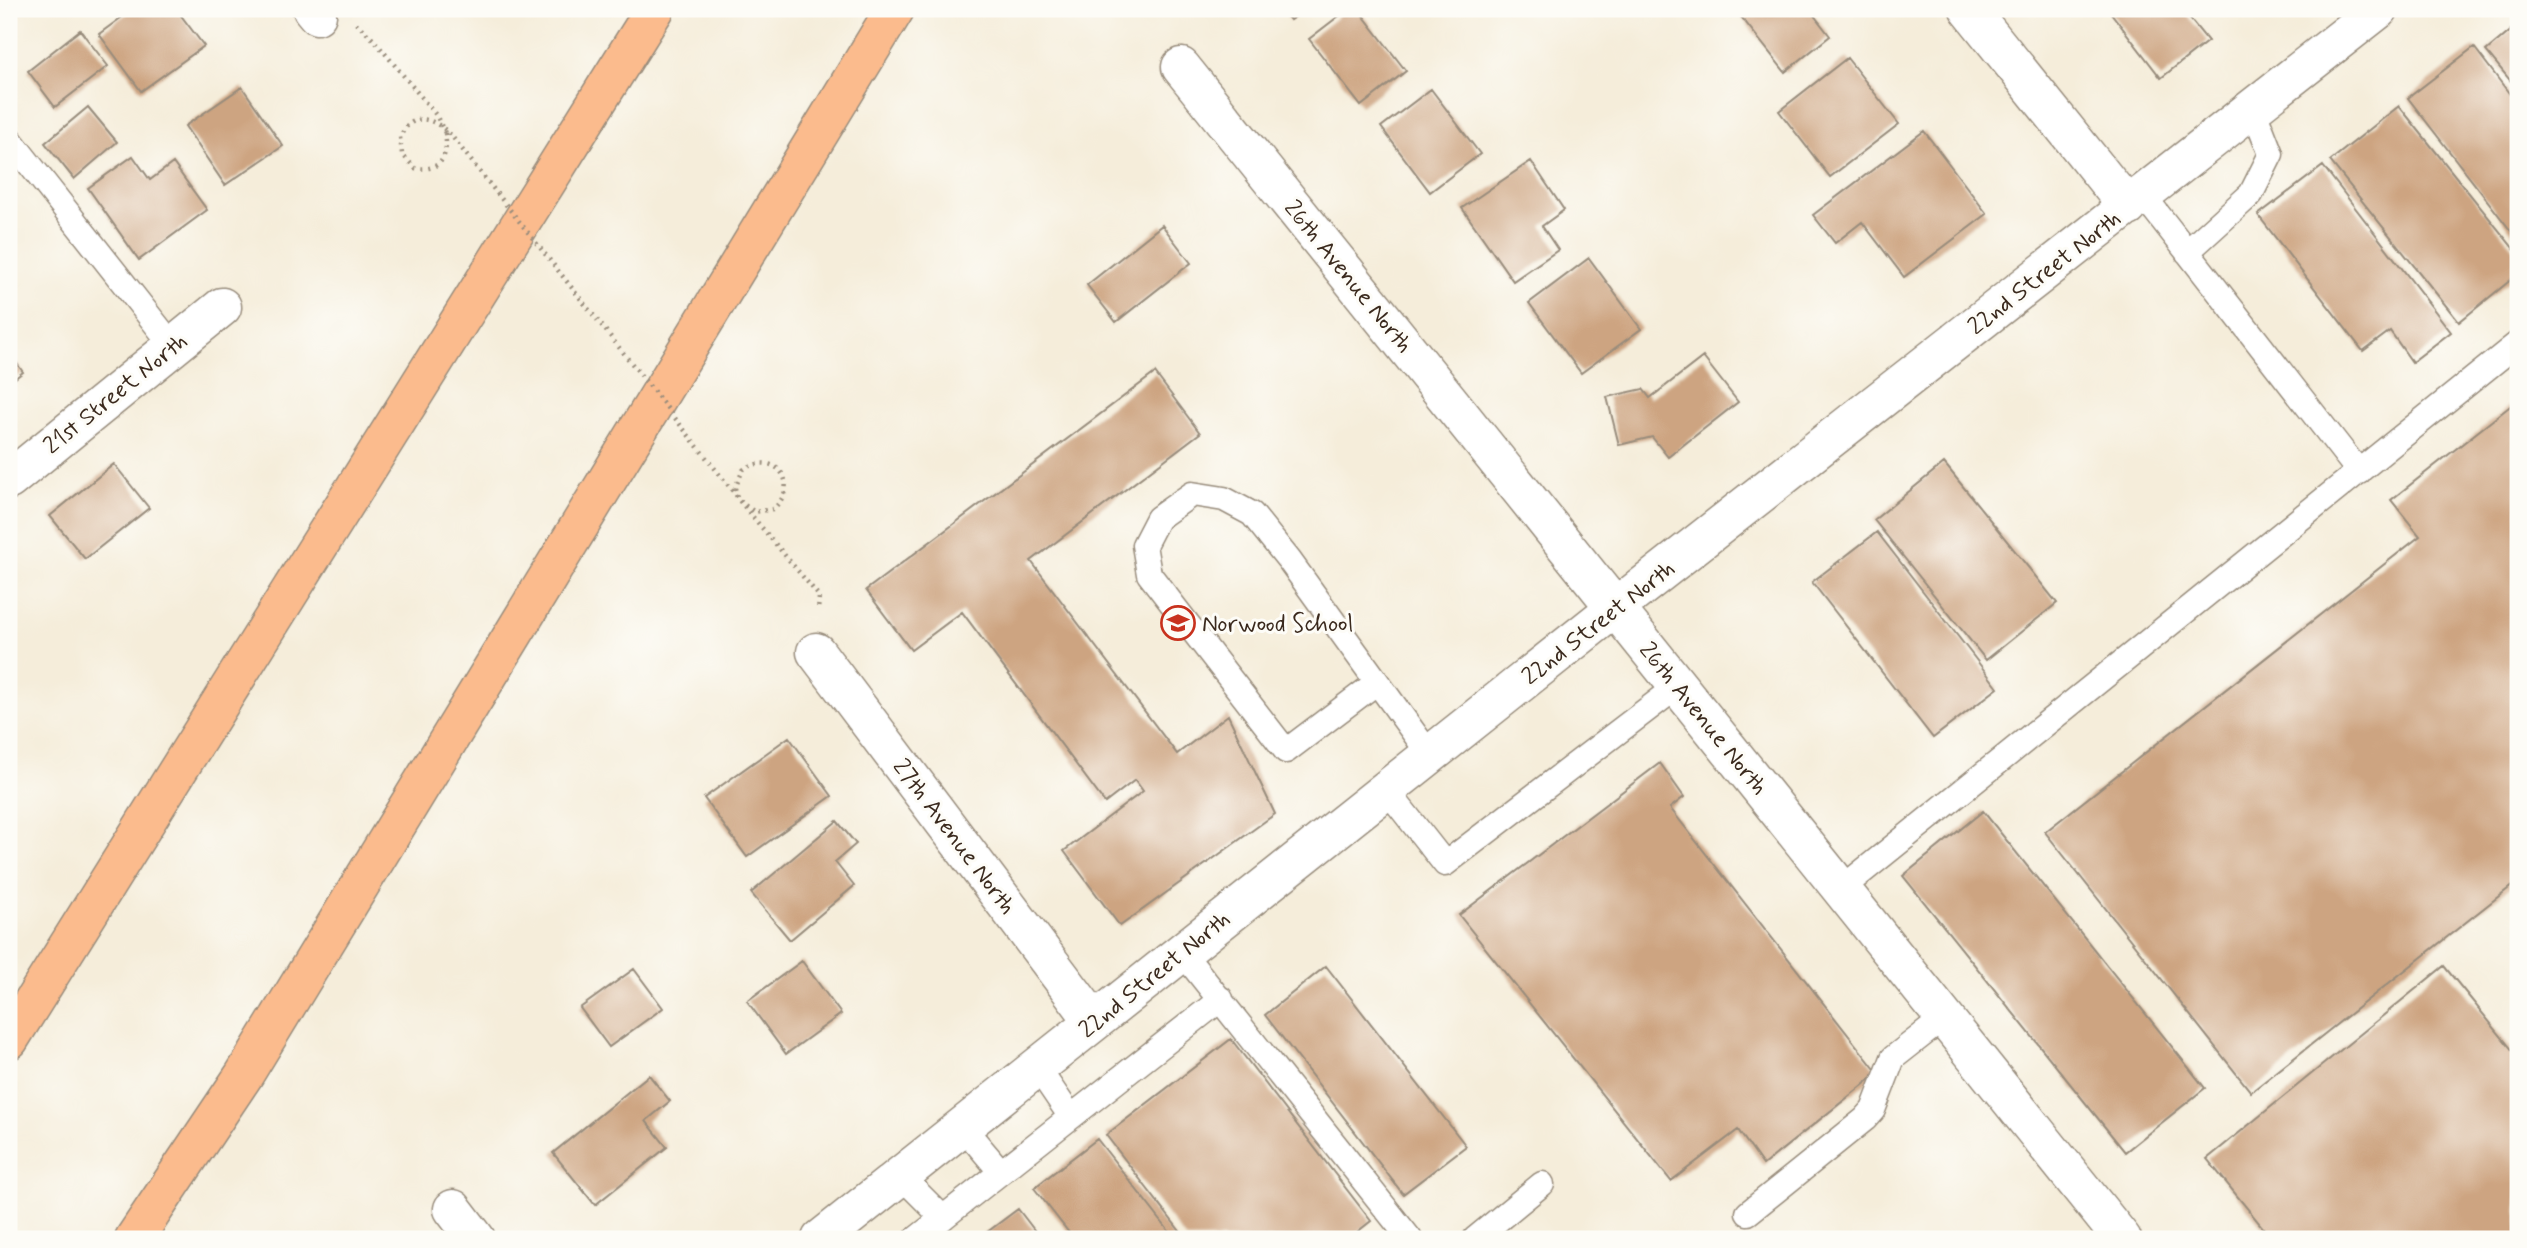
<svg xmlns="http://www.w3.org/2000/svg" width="2527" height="1248" font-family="Mynerve,sans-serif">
	<rect width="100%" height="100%" fill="#fdfcf7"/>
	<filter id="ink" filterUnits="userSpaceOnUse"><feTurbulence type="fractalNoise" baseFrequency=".0143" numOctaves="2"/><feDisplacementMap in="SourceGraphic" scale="14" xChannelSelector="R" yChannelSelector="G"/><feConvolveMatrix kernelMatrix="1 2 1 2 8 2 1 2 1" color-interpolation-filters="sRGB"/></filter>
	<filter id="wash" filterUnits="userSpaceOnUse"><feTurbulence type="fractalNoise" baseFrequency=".00686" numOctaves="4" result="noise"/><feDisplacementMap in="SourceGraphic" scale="28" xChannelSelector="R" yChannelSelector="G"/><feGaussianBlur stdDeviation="1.57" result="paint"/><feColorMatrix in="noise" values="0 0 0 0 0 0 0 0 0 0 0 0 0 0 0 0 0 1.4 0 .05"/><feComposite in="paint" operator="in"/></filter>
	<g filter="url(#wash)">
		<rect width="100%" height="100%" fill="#f5edda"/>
		<g id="blocks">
			<path fill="#cda481" d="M133 9H176L204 46 141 91 99 34Z
				M1282 9H1306L1290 20Z
				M1348 9H1358L1406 71 1361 106 1309 39Z
				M1735 9H1809L1830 36 1785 72Z
				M2108 9H2182L2208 41 2161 78Z
				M2518 24V90L2486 51Z
				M80 30 108 66 55 107 28 71Z
				M2474 47 2518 105V240L2408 98Z
				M1847 58 1899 124 1830 177 1779 111Z
				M242 87 283 146 225 185 185 126Z
				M1431 89 1480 154 1430 192 1381 127Z
				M2399 106 2518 254V274L2459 322 2330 161Z
				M88 107 117 142 74 179 45 143Z
				M1924 131 1987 214 1904 277 1862 222 1835 243 1813 215Z
				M133 156 150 180 173 163 207 210 139 260 88 188Z
				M1531 161 1564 210 1542 226 1558 250 1513 281 1462 208Z
				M2323 166 2451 332 2412 362 2390 331 2363 351 2258 215Z
				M1162 225 1191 263 1116 322 1087 285Z
				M1589 258 1641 329 1581 373 1529 303Z
				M9 353 23 372 9 383Z
				M1703 357 1738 402 1668 457 1652 437 1619 445 1607 397 1643 389 1650 398Z
				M1155 373 1200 433 1031 561 1177 754 1228 715 1275 814 1120 926 1064 851 1143 791 1135 780 1105 803 962 612 911 650 866 590Z
				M2518 400V881L2251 1092 2045 832 2420 536 2391 500Z
				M1944 463 2057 603 1986 660 1874 520Z
				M114 464 149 508 85 559 50 516Z
				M1877 532 1998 688 1933 738 1812 582Z
				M789 737 832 796 747 857 704 798Z
				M1660 763 1684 797 1670 808 1878 1073 1763 1165 1738 1130 1671 1181 1459 915Z
				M1983 811 2205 1088 2125 1152 1903 876Z
				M837 821 856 844 835 862 854 886 790 940 751 893Z
				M802 961 841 1014 786 1054 747 1001Z
				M1326 966 1466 1146 1403 1194 1265 1015Z
				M2444 966 2518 1057V1239H2272L2207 1159Z
				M634 969 663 1008 609 1047 580 1008Z
				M1231 1039 1371 1221 1348 1239H1186L1106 1135Z
				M649 1075 670 1101 646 1121 667 1147 595 1205 553 1153Z
				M1097 1139 1175 1239H1074L1034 1188Z
				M1018 1209 1041 1239H978Z"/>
		</g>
	</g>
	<g filter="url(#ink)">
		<use href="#blocks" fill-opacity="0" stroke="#988c7c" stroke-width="2"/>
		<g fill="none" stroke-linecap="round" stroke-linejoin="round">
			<g stroke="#988c7c" stroke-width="27">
				<path id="lane" d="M9 138 173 346
					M2143 195 2359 472
					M2187 252 2251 194 2271 154 2253 108
					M1376 683 1286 751 1149 574 1144 545 1158 518 1192 494 1224 499 1252 514 1289 560 1430 755
					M1386 789 1445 864 1678 686
					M1841 889 2518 343
					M1182 952 1410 1239
					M1037 1067 1071 1117
					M962 1126 1001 1172
					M901 1176 943 1218
					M1748 1213 1865 1119 1873 1110 1893 1058 1944 1018
					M916 1239 1221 999
					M1475 1239 1542 1184"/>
			</g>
			<g stroke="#988c7c" stroke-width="41">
				<path id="street" d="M312 9 317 15
					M1969 9 2128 207
					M1181 67 2122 1239
					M9 480 222 307
					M816 652 1094 1021
					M453 1209 476 1239
					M821 1239 1615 608 2379 9"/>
			</g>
			<g stroke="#988c7c" stroke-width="41">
				<path id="highway" d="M9 1040 655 9
					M134 1239 244 1075 895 9"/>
			</g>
			<path stroke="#988c7c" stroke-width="4.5" stroke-dasharray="2 5" stroke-linecap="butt" d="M356 23 374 40 436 115 445 133
				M735 488 737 498 819 596 818 612"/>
			<use href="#lane" stroke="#fff" stroke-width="24"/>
			<use href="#street" stroke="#fff" stroke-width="38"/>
			<use href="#highway" stroke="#fbbb8d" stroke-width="38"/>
			<path stroke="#988c7c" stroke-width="4.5" stroke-dasharray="2 5" stroke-linecap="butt" d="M445 133C449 156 441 172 415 168L402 154 400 137C413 110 433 118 450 134L743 504 755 512 773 509C803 483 774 449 743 470L735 488"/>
		</g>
	</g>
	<defs>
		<g id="school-ring" transform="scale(1.75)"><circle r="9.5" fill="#fdfcf7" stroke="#c8321e" stroke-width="1.5"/><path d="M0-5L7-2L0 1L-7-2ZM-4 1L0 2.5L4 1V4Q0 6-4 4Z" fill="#c8321e"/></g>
	</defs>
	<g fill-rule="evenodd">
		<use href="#school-ring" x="1178" y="623"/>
	</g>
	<g text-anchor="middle" stroke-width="6" stroke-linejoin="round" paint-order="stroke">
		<g font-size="24" fill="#3b2a1e" stroke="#fdfcf7">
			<text transform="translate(2044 272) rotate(-38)" y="8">22nd Street North</text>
			<text transform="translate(1349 276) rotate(51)" y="8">26th Avenue North</text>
			<text transform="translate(115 393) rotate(-39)" y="8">21st Street North</text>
			<text transform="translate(1598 622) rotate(-38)" y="8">22nd Street North</text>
			<text transform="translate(1704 718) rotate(51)" y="8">26th Avenue North</text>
			<text transform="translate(955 836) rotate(53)" y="8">27th Avenue North</text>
			<text transform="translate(1154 974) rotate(-39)" y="8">22nd Street North</text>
		</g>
		<g font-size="24" fill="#3b2a1e" stroke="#fdfcf7" text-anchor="start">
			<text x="1202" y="631">Norwood School</text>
		</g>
	</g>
	<rect width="2527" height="1248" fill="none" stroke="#fdfcf7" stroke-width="35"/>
</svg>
